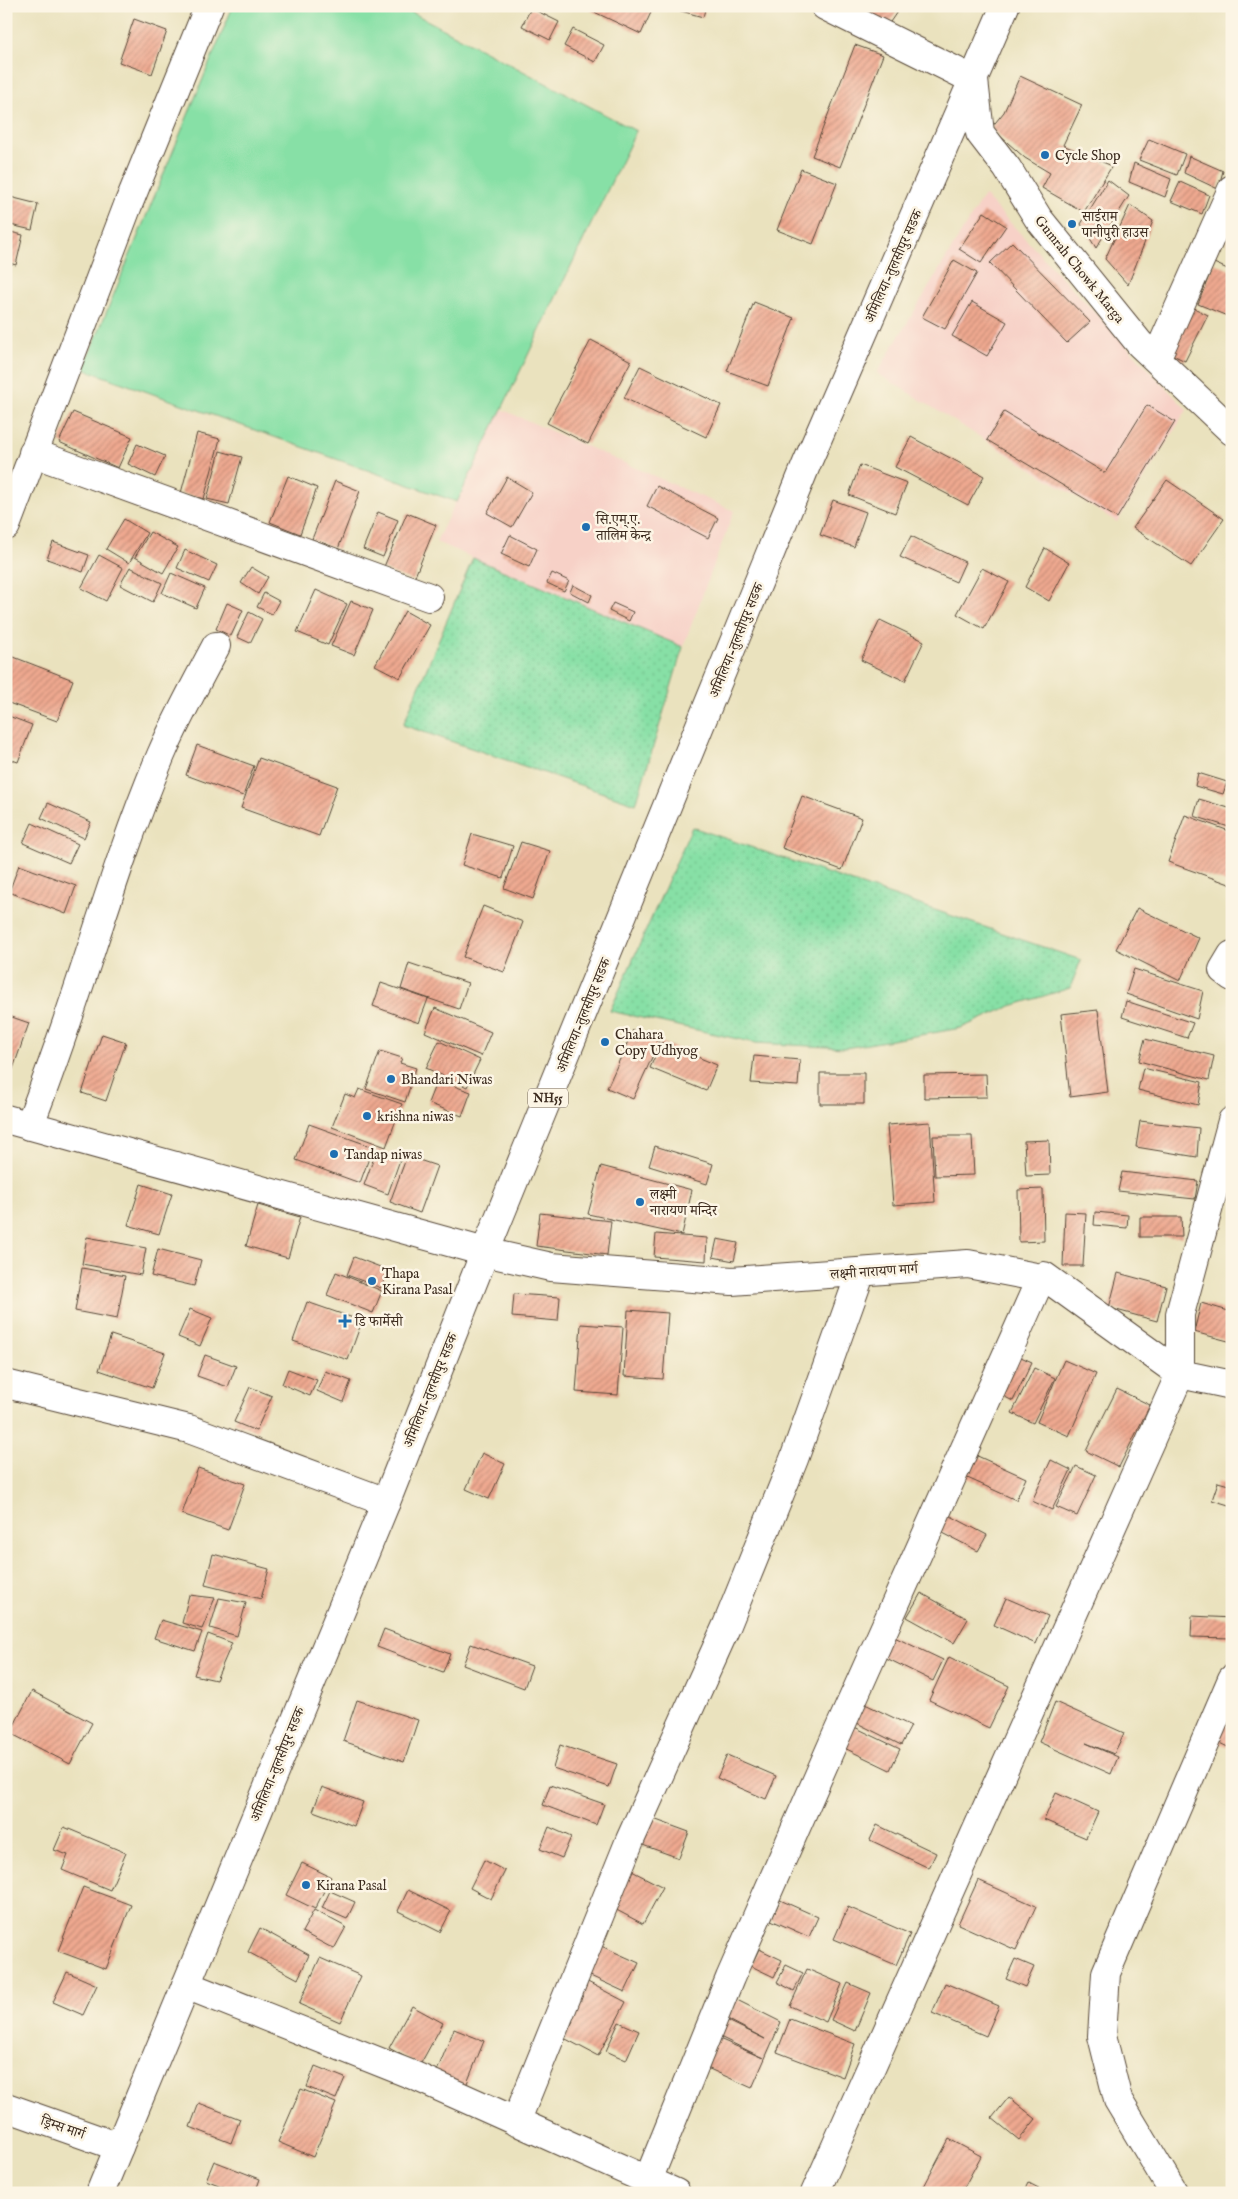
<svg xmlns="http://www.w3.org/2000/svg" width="1238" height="2199" font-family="'IM FELL English','Noto Serif Devanagari',serif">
	<defs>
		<pattern id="grass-dots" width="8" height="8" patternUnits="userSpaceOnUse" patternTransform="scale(1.25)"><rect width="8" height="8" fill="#87e0a6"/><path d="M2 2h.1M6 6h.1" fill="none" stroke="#75c08e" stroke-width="1.8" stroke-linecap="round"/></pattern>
		<pattern id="building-hatch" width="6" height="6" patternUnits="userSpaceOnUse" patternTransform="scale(1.25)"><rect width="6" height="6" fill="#efa990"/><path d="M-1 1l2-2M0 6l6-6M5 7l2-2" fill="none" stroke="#c38a75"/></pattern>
	</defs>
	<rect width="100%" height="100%" fill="#fcf5e5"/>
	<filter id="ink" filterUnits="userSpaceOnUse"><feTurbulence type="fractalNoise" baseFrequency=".02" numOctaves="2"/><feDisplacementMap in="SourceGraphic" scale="10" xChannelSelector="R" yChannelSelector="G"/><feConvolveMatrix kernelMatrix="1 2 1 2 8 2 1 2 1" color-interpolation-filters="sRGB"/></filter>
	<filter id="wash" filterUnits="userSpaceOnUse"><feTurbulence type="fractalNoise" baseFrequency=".0096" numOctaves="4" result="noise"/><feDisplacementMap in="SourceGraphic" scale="20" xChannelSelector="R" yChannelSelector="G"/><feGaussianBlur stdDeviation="1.12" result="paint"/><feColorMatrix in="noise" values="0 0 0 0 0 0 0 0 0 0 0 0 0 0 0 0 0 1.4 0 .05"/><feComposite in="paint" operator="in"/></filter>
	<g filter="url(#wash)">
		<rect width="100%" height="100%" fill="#eae2be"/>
		<path fill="#f7d1c7" d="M984 195 1187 410 1117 522 877 373Z
			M501 409 734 511 683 647 436 542Z"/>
		<path fill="url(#grass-dots)" stroke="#618562" d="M473 558 683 647 636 804 403 725Z
			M692 827 1081 960 1070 988 1011 1006 961 1028 845 1048 756 1043 610 1011Z"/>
		<path fill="#87e0a6" stroke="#618562" d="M233 6H400L636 131 457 502 83 369Z"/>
		<g id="blocks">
			<path fill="url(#building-hatch)" d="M592 6H654L641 34 590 10Z
				M663 6H706L703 17Z
				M857 6H901L888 25Z
				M531 8 559 22 550 40 522 26Z
				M134 19 167 31 152 74 119 62Z
				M573 29 604 45 595 62 564 46Z
				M855 45 883 55 840 167 812 156Z
				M1020 76 1082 105 1063 145 1112 166 1084 212 1042 188 1050 173 1025 158 991 128 1004 112Z
				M1149 139 1185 154 1177 175 1139 160Z
				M1189 156 1223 171 1218 189 1184 173Z
				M1134 163 1171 179 1165 197 1129 182Z
				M801 169 837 183 813 244 777 230Z
				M1108 180 1129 196 1096 248 1081 224Z
				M1180 182 1209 195 1202 214 1171 201Z
				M6 196 38 204 32 230 6 224Z
				M1130 205 1153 221 1128 285 1105 259Z
				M984 212 1006 226 981 263 959 249Z
				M6 231 23 235 16 265 6 262Z
				M1231 232H1232V246L1227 244Z
				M1012 242 1090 322 1067 343 990 263Z
				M954 260 977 273 945 329 922 317Z
				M1214 263 1232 271V318L1198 304Z
				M754 302 794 318 768 386 727 371Z
				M972 302 1007 322 987 356 952 336Z
				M1188 305 1208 315 1185 361 1165 351Z
				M591 340 631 361 588 444 547 423Z
				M640 366 721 405 706 437 624 398Z
				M1147 405 1175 422 1117 518 987 440 1004 412 1105 473Z
				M73 412 132 437 118 468 59 442Z
				M197 433 220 439 204 499 181 493Z
				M911 437 984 476 968 505 895 467Z
				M137 444 165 456 155 477 128 464Z
				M220 451 242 457 229 504 207 499Z
				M860 465 907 483 895 513 849 495Z
				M288 476 317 488 300 534 270 522Z
				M507 477 532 492 512 527 487 513Z
				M1167 480 1224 519 1191 566 1133 528Z
				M335 481 360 491 338 549 312 539Z
				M657 486 718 518 708 538 647 506Z
				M833 500 866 512 854 547 820 535Z
				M378 512 398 520 383 557 363 549Z
				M407 513 436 525 413 581 383 569Z
				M124 519 147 533 129 563 106 549Z
				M150 532 178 547 163 573 135 557Z
				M510 535 537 549 529 567 501 554Z
				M911 536 965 562 956 582 900 557Z
				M53 542 89 555 83 572 47 559Z
				M1045 548 1069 563 1049 601 1025 587Z
				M185 550 217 565 209 582 177 568Z
				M99 555 123 568 106 601 81 588Z
				M130 567 162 583 153 602 120 585Z
				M251 567 268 577 258 594 241 583Z
				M982 568 1009 582 984 629 957 614Z
				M171 573 205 588 196 608 162 593Z
				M552 573 569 581 564 591 547 583Z
				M573 585 592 595 589 602 570 592Z
				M316 590 347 604 328 645 297 632Z
				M264 593 279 601 272 614 257 607Z
				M351 601 373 610 354 655 331 646Z
				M227 603 243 610 231 636 216 629Z
				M613 603 633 612 629 621 609 611Z
				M405 611 430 625 400 678 375 665Z
				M249 612 262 619 250 643 237 637Z
				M880 620 924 641 905 681 861 660Z
				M6 654 73 680 57 721 6 702Z
				M6 715 32 725 18 762 6 758Z
				M197 745 254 766 243 796 186 775Z
				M259 758 337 786 319 836 241 808Z
				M1198 773 1227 782 1223 794 1195 786Z
				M1232 784V797L1227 795Z
				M802 796 862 818 842 870 782 848Z
				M1199 799 1232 809V828L1194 816Z
				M48 803 91 822 84 838 41 818Z
				M1185 815 1232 832V885L1168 862Z
				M32 823 78 844 69 863 23 843Z
				M472 834 513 846 503 878 462 865Z
				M521 842 550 851 533 899 504 888Z
				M19 865 76 886 66 914 9 892Z
				M483 906 523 922 504 972 463 957Z
				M1137 908 1199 938 1180 981 1116 949Z
				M409 963 468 983 459 1009 401 989Z
				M1134 969 1203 991 1197 1019 1126 994Z
				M381 983 428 999 419 1023 373 1006Z
				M1126 1001 1193 1023 1187 1038 1122 1017Z
				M435 1008 491 1032 481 1056 425 1032Z
				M1098 1010 1108 1092 1070 1097 1061 1014Z
				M6 1015 29 1023 7 1086 6 1085Z
				M633 1030 659 1042 633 1099 607 1088Z
				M102 1034 126 1042 106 1101 82 1093Z
				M1145 1039 1214 1056 1209 1080 1139 1061Z
				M439 1041 480 1060 467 1087 426 1068Z
				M661 1042 717 1065 706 1091 650 1068Z
				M380 1051 402 1058 400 1063 416 1068 405 1102 366 1089Z
				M754 1056 800 1060 798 1086 751 1083Z
				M1143 1068 1202 1082 1198 1105 1138 1090Z
				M820 1073H864V1104H820Z
				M986 1074 987 1097 924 1098V1075Z
				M437 1080 471 1092 462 1116 428 1103Z
				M359 1089 402 1104 386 1147 332 1127 345 1094 355 1098Z
				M1140 1121 1199 1128 1197 1157 1136 1147Z
				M930 1122 935 1202 893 1205 887 1125Z
				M309 1124 373 1147 360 1183 296 1160Z
				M933 1136H972L974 1175 935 1176Z
				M1049 1140 1050 1175 1026 1176 1024 1141Z
				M655 1146 713 1164 707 1184 649 1166Z
				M377 1149 401 1157 388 1194 364 1185Z
				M407 1156 437 1166 420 1213 390 1202Z
				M601 1166 692 1190 682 1235 588 1214Z
				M1122 1172 1198 1181 1195 1199 1118 1191Z
				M141 1184 172 1194 159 1234 128 1225Z
				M1043 1189 1044 1241 1019 1242 1018 1190Z
				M258 1205 300 1217 288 1258 246 1246Z
				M1065 1212 1086 1213 1083 1266H1063Z
				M1095 1212 1128 1215 1127 1228 1094 1225Z
				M540 1213 611 1221 607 1255 536 1246Z
				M1140 1217H1181L1182 1237H1140Z
				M656 1234 707 1238 706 1261 654 1257Z
				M87 1237 146 1248 141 1275 82 1264Z
				M717 1239 738 1243 734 1261 713 1257Z
				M158 1249 201 1260 194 1286 151 1276Z
				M354 1257 388 1270 381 1288 347 1275Z
				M82 1268 125 1276 117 1319 75 1311Z
				M336 1272 382 1291 373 1313 327 1295Z
				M1118 1273 1166 1286 1157 1321 1109 1308Z
				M514 1294 560 1297 558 1321 512 1317Z
				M307 1302 362 1321 348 1360 293 1341Z
				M1201 1303 1232 1312V1342L1194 1332Z
				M190 1309 212 1318 200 1346 178 1337Z
				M628 1310 668 1313 663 1379 624 1376Z
				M581 1324 623 1327 618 1395 576 1392Z
				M111 1335 165 1353 152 1388 99 1370Z
				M1014 1354 1032 1362 1013 1401 995 1392Z
				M205 1355 236 1366 228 1387 197 1376Z
				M1064 1360 1096 1374 1069 1436 1037 1422Z
				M1034 1368 1055 1378 1033 1423 1012 1413Z
				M288 1369 317 1380 310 1396 282 1384Z
				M325 1371 351 1381 343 1402 317 1391Z
				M250 1387 272 1396 256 1431 234 1422Z
				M1117 1389 1150 1405 1119 1467 1086 1451Z
				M482 1453 505 1464 489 1499 466 1489Z
				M973 1454 1026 1478 1016 1500 963 1476Z
				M1051 1460 1071 1470 1052 1510 1032 1501Z
				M1076 1466 1096 1475 1077 1516 1056 1507Z
				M198 1468 245 1484 228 1530 182 1514Z
				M1218 1482 1232 1486V1506L1212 1500Z
				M947 1514 987 1535 978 1551 939 1531Z
				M213 1554 269 1569 261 1599 205 1585Z
				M921 1593 968 1619 954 1643 907 1617Z
				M189 1595 215 1598 202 1629 182 1623Z
				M219 1598 246 1603 237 1636 210 1628Z
				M1006 1598 1048 1616 1036 1644 994 1625Z
				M1192 1616 1232 1618V1638L1191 1637Z
				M161 1620 202 1632 195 1651 154 1638Z
				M384 1629 450 1654 443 1672 377 1647Z
				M208 1634 232 1643 216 1680 194 1675Z
				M888 1634 943 1660 933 1681 878 1654Z
				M471 1644 532 1666 524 1688 463 1665Z
				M949 1657 1009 1686 989 1728 929 1700Z
				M32 1691 92 1723 70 1764 10 1733Z
				M357 1700 418 1720 404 1762 343 1741Z
				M1055 1702 1124 1733 1114 1754 1086 1743 1118 1757 1111 1774 1039 1742Z
				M865 1704 911 1726 901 1745 855 1722Z
				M1217 1720 1232 1728V1749L1209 1738Z
				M844 1722 900 1749 890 1770 834 1743Z
				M560 1745 617 1764 609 1787 553 1768Z
				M727 1755 776 1776 766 1799 717 1778Z
				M550 1785 604 1804 596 1825 543 1805Z
				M322 1787 363 1802 354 1826 313 1811Z
				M1056 1793 1098 1812 1086 1838 1044 1820Z
				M648 1817 689 1832 679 1858 637 1843Z
				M877 1825 936 1853 929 1868 870 1840Z
				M64 1827 126 1853 110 1890 62 1870 68 1855 54 1850Z
				M549 1827 571 1837 562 1858 540 1849Z
				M484 1860 505 1871 491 1899 470 1888Z
				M302 1863 331 1877 315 1909 286 1895Z
				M626 1868 663 1887 643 1924 607 1905Z
				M978 1880 1036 1906 1016 1950 958 1924Z
				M83 1887 131 1905 106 1969 58 1951Z
				M408 1890 451 1911 440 1932 398 1911Z
				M330 1891 355 1902 347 1919 322 1908Z
				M780 1900 818 1917 809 1937 771 1920Z
				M848 1907 910 1934 896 1965 834 1939Z
				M314 1910 346 1927 334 1949 302 1932Z
				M260 1928 309 1955 298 1979 248 1952Z
				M599 1945 639 1963 625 1992 586 1974Z
				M759 1949 782 1960 774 1977 751 1966Z
				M320 1958 361 1976 340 2022 299 2004Z
				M1015 1959 1034 1967 1025 1987 1006 1979Z
				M786 1965 803 1973 794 1991 777 1982Z
				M807 1969 842 1984 826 2022 790 2006Z
				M67 1972 97 1985 83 2015 53 2002Z
				M580 1978 626 2002 598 2056 564 2038 573 2021 561 2014Z
				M848 1983 871 1993 855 2031 831 2020Z
				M945 1983 999 2006 986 2036 932 2013Z
				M737 2000 781 2022 752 2088 705 2067 717 2038 763 2058 718 2036 726 2020 765 2039 727 2019Z
				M412 2006 443 2023 420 2065 389 2048Z
				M790 2019 855 2044 843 2077 777 2052Z
				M619 2022 639 2031 626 2060 606 2051Z
				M454 2029 484 2041 463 2093 433 2081Z
				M315 2066 345 2078 336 2099 307 2087Z
				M301 2089 336 2103 313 2157 278 2142Z
				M1009 2097 1036 2119 1019 2140 992 2118Z
				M199 2103 240 2119 231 2143 190 2127Z
				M949 2139 981 2156 961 2193 921 2192Z
				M214 2161 260 2179 255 2193H239L206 2180Z
				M1029 2183 1048 2193H1024Z
				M214 2189 224 2193H212Z"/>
		</g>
	</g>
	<g filter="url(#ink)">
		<use href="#blocks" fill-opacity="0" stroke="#554636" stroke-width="1"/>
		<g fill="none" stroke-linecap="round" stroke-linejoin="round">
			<g stroke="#554636" stroke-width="30">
				<path id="street" d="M825 6 974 80 980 133 1007 168 1038 218 1140 344 1232 431
					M1156 359 1232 189
					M33 453 429 597
					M6 526 128 205 209 6
					M1232 955 1223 970 1232 977
					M6 1119 485 1252 551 1267 732 1281 968 1264 1041 1278 1044 1276 1180 1374 1232 1385
					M29 1126C78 1004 110 875 161 755 177 718 197 682 216 646
					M6 1384 189 1429 386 1502
					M186 1985 415 2076 676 2193
					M6 2107 119 2147
					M516 2122 630 1840 727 1625 794 1459 861 1272
					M648 2180 730 1978 834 1741 1041 1278
					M815 2193 1180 1374V1314L1232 1121
					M1174 2193 1118 2100 1102 2036 1106 1973 1232 1679"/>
			</g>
			<g stroke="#554636" stroke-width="30">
				<path id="primary" d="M100 2193 386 1502 485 1252 807 463 1005 6"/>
			</g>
			<use href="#street" stroke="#fff" stroke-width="28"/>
			<use href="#primary" stroke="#fff" stroke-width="28"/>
		</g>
	</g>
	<g fill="#1f6fb2" stroke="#fcf5e5" stroke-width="2">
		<circle cx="1045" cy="155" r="5"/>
		<circle cx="1072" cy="224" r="5"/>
		<circle cx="586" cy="527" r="5"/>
		<circle cx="605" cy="1042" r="5"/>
		<circle cx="391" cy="1079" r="5"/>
		<circle cx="367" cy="1116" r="5"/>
		<circle cx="334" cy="1154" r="5"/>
		<circle cx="640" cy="1202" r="5"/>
		<circle cx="372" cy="1281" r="5"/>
		<path d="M342.5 1313.5h5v5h5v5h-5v5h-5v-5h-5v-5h5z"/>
		<circle cx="306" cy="1885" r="5"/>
	</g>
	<g text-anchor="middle" stroke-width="5" stroke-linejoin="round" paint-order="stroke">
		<rect fill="#fcf5e5" stroke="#75675a" stroke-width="1" x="528" y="1088.5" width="40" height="19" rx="4"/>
		<g font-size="12" font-weight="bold" fill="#3b2a1e">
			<text x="548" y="1102">NH55</text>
		</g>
		<g font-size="14" fill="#3b2a1e" stroke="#fcf5e5" text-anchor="start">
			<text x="1055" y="160">Cycle Shop</text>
			<text x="1082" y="221">साईराम<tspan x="1082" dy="16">पानीपुरी हाउस</tspan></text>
			<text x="596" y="524">सि.एम्.ए.<tspan x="596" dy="16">तालिम केन्द्र</tspan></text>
			<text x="615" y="1039">Chahara<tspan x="615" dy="16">Copy Udhyog</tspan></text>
			<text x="401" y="1084">Bhandari Niwas</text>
			<text x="377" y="1121">krishna niwas</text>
			<text x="344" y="1159">Tandap niwas</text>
			<text x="650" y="1199">लक्ष्मी<tspan x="650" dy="16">नारायण मन्दिर</tspan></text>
			<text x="382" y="1278">Thapa<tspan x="382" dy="16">Kirana Pasal</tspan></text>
			<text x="355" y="1326">डि फार्मेसी</text>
			<text x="316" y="1890">Kirana Pasal</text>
		</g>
		<g font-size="14" fill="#3b2a1e" stroke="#fcf5e5">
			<text transform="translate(893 266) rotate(-66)" y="5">अमिलिया-तुलसीपुर सडक</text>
			<text transform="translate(1080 269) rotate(51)" y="5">Gumrah Chowk Marga</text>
			<text transform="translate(736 640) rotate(-68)" y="5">अमिलिया-तुलसीपुर सडक</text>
			<text transform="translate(583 1015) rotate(-68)" y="5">अमिलिया-तुलसीपुर सडक</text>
			<text transform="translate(874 1271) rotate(-4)" y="5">लक्ष्मी नारायण मार्ग</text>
			<text transform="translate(430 1390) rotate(-68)" y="5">अमिलिया-तुलसीपुर सडक</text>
			<text transform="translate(277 1764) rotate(-68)" y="5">अमिलिया-तुलसीपुर सडक</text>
			<text transform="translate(63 2127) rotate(19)" y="5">ड्रिम्स मार्ग</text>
		</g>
	</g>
	<rect width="1238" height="2199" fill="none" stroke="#fcf5e5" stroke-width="25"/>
</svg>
